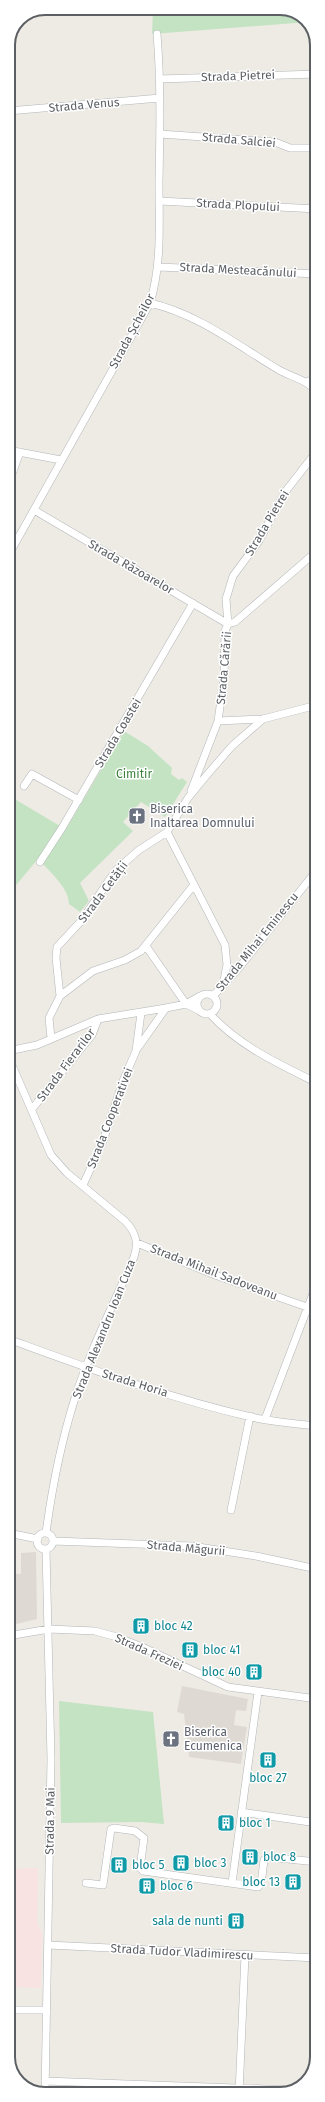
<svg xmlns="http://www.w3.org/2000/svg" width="325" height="2102" font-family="'Fira Sans',sans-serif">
	<rect width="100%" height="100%" fill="#eeebe5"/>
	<path fill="#dedad3" d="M8 1453 16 1455V1490L9 1523Z
		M36 1552 37 1619 8 1626V1573L21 1574V1553Z
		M182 1686 248 1699 246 1711 236 1710 234 1725 247 1727 241 1764 189 1757 184 1714 177 1712Z"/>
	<path fill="#f9e3e2" d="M38 1868 37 1923 42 1932 41 1988 8 1987V1869Z"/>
	<path fill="#c4e3c3" d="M153 8H285L306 19 308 22 152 34Z
		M124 731 148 746 172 768 171 774 179 780 182 778 187 782 165 817 141 802 123 822 133 831 80 883 89 901 80 912 69 904C69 889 52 874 42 863L66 829Z
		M8 795 60 826 37 860 8 895Z
		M59 1701 153 1712 164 1824 141 1822 61 1823Z"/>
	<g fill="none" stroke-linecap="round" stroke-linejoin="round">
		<g stroke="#b2b5b8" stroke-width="8">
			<path id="minor" d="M159 79 317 74
				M8 111 160 98
				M160 134 275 142 290 148H317
				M159 201 317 209
				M158 267 317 274
				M150 303C198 314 237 345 279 370 291 377 310 380 317 394
				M306 382 317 378
				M8 450 61 460
				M8 485 20 452
				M34 510 228 624
				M8 556 150 303C162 264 159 223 159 182 160 133 161 83 157 34
				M228 624 226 599 233 576 259 541 285 492 317 451
				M218 721 263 719 317 705
				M24 786 32 774 79 800
				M191 791 218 721 224 678 225 631 228 624 235 622 317 551
				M167 832 225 945 227 965 223 985
				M40 862 62 828 193 603
				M146 946 186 1004 198 1010
				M197 1004a10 10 0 1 1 20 0a10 10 0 1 1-20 0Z
				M60 996 93 971 125 960 141 951 193 886
				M213 996 238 969 317 870
				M210 1014C239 1046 279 1064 317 1083
				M51 1038 49 1018 60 996 56 958 57 947 82 920 116 870 139 850 167 832 188 798 206 776 232 746 263 719
				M137 1049 166 1008
				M8 1051 37 1045 98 1019 166 1008 186 1004 200 996
				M8 1056 51 1155 67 1173 125 1221C136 1232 139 1243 134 1257 114 1304 90 1350 75 1398 61 1442 52 1488 46 1533
				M32 1109 92 1035 98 1019
				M83 1185 103 1141 123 1081 136 1051 141 1013
				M137 1243 215 1275 307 1307
				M8 1339C88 1368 168 1398 251 1417 273 1422 295 1424 317 1426
				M265 1419 317 1283
				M231 1510 250 1416
				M8 1533 38 1539
				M37 1541a8 8 0 1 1 16 0a8 8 0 1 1-16 0Z
				M53 1541 192 1546 256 1556 317 1569
				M8 1636 49 1629 95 1631 117 1637 142 1647 228 1687 317 1699
				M241 1812 317 1823
				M86 1883 103 1885 111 1829 114 1828 135 1831 144 1838 140 1868 143 1871 258 1887 261 1884 264 1860 268 1857 317 1862
				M232 1883 258 1692
				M48 1945 317 1958
				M8 2010H47
				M45 2081 292 2090
				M45 2094 51 1759 46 1549
				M239 2094 245 1955"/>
		</g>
		<use href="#minor" stroke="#fff" stroke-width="7"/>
	</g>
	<defs>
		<g id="church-square" transform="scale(0.9)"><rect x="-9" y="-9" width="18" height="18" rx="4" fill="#6b7280" stroke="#fff"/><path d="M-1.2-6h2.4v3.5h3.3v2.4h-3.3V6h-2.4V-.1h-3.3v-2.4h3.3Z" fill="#fff"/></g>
		<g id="building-square" transform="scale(0.9)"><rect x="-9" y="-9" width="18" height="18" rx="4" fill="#0f9aa8" stroke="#fff"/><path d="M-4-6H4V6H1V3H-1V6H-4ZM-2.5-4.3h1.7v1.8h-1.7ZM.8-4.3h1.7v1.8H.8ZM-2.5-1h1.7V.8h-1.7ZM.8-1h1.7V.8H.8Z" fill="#fff"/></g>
	</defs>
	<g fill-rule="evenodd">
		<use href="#church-square" x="137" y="816"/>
		<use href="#building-square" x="141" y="1626"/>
		<use href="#building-square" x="190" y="1650"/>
		<use href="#building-square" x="254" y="1672"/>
		<use href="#church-square" x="171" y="1739"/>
		<use href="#building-square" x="268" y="1760"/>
		<use href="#building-square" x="226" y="1823"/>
		<use href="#building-square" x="250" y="1857"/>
		<use href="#building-square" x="181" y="1863"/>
		<use href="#building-square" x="119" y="1865"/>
		<use href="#building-square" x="293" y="1882"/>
		<use href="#building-square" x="147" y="1886"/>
		<use href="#building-square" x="236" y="1921"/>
	</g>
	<g text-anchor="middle" stroke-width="3" stroke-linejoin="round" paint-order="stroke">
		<g font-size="12" fill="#5c6064" stroke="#fff">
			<text transform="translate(238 76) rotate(-2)" y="4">Strada Pietrei</text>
			<text transform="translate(84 105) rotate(-5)" y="4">Strada Venus</text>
			<text transform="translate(239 140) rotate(5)" y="4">Strada Salciei</text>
			<text transform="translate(238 205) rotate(3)" y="4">Strada Plopului</text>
			<text transform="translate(238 270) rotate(3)" y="4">Strada Mesteacănului</text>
			<text transform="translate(132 331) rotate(-62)" y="4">Strada Șcheilor</text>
			<text transform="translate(267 523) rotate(-59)" y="4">Strada Pietrei</text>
			<text transform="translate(131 567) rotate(30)" y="4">Strada Răzoarelor</text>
			<text transform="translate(224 668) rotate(-85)" y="4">Strada Cărării</text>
			<text transform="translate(118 733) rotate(-59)" y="4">Strada Coastei</text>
			<text transform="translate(103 892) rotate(-53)" y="4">Strada Cetății</text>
			<text transform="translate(257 942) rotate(-51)" y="4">Strada Mihai Eminescu</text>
			<text transform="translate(66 1065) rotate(-53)" y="4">Strada Fierarilor</text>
			<text transform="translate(110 1118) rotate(-69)" y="4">Strada Cooperativei</text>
			<text transform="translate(214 1272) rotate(21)" y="4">Strada Mihail Sadoveanu</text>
			<text transform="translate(104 1329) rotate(-68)" y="4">Strada Alexandru Ioan Cuza</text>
			<text transform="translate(135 1383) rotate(17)" y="4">Strada Horia</text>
			<text transform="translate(186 1548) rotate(5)" y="4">Strada Măgurii</text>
			<text transform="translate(149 1652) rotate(24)" y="4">Strada Freziei</text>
			<text transform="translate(50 1821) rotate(-89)" y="4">Strada 9 Mai</text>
			<text transform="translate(182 1952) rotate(3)" y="4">Strada Tudor Vladimirescu</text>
		</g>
		<g font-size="12" fill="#3c833d" stroke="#fff">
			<text x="134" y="778">Cimitir</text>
		</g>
		<g font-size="12" fill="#5b616d" stroke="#fff" text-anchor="start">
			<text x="150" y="813">Biserica<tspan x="150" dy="14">Inaltarea Domnului</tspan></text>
			<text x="184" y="1736">Biserica<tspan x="184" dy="14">Ecumenica</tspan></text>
		</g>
		<g font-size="12" fill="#0d838f" stroke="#fff" text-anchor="start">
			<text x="154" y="1630">bloc 42</text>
			<text x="203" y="1654">bloc 41</text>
			<text x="241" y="1676" text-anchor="end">bloc 40</text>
			<text x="268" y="1782" text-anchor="middle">bloc 27</text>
			<text x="239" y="1827">bloc 1</text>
			<text x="263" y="1861">bloc 8</text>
			<text x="194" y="1867">bloc 3</text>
			<text x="132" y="1869">bloc 5</text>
			<text x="280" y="1886" text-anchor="end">bloc 13</text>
			<text x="160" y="1890">bloc 6</text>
			<text x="223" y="1925" text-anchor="end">sala de nunti</text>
		</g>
	</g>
	<path d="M0 0H325V2102H0ZM45 15H280A30 30 0 0 1 310 45V2057A30 30 0 0 1 280 2087H45A30 30 0 0 1 15 2057V45A30 30 0 0 1 45 15Z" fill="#fff" fill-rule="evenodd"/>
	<path fill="none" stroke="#5c6064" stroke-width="2" d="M45 15H280A30 30 0 0 1 310 45V2057A30 30 0 0 1 280 2087H45A30 30 0 0 1 15 2057V45A30 30 0 0 1 45 15Z"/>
</svg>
